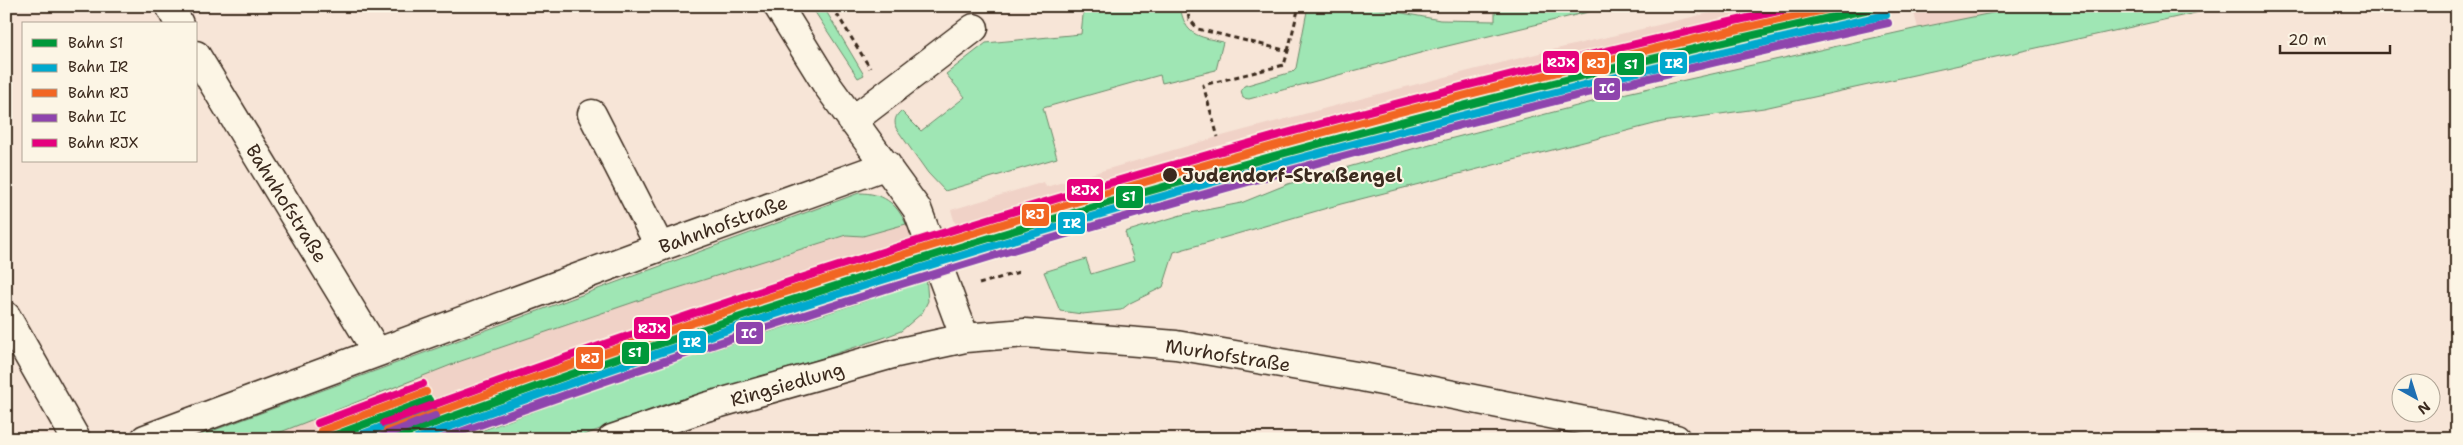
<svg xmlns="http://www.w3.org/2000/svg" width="2463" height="445" font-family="'Shantell Sans',sans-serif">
	<rect width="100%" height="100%" fill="#f7e5d7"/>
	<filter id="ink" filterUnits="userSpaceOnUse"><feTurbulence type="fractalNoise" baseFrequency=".02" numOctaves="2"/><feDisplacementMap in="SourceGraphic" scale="10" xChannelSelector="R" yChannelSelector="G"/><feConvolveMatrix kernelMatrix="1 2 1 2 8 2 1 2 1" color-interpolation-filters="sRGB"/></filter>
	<g filter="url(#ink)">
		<path fill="#f0d2c7" d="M1739 6H2027L1918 28 1913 9 1513 100 1302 155 1057 227 1059 233 967 263 951 210 1044 182 1046 187 1218 137 1390 91 1548 51Z
			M907 223 923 276 880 289 871 299 608 384 459 439H263L461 361 643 299 847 235 863 236Z"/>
		<path fill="#9fe6b4" stroke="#6d8869" d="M811 6H823L864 75 858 78Z
			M1084 6H1180C1185 36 1197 36 1223 42L1216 70 1162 83 1160 75 1043 108 1057 158 945 191 928 173 896 128C894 121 895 116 901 111L921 131 965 97 946 74 986 43 1081 34Z
			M1308 6H1365L1440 20 1495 21V6H1613L1435 49 1249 99 1243 98 1241 90 1244 86 1292 72 1296 68Z
			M2027 6H2227L1764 108 1662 122 1341 204 1174 252 1163 287 1130 303 1121 310 1082 314 1060 311 1044 272 1086 259 1091 274 1134 261 1125 232 1181 215 1241 203 1288 184 1430 144 1627 93 1918 28Z
			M859 193C882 193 896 202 906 224L863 236 846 235 643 299 461 361 263 439H190Z
			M926 275 928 301 922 313 901 331 883 338 813 361 663 405 574 439H459L608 384 871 299 880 289Z"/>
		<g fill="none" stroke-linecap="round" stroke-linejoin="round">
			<g stroke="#3b2a1e" stroke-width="31">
				<path id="minor" d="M170 6 179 24
					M778 6 827 85 917 209 965 338
					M196 55 377 352
					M592 114 660 247
					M852 121 974 28
					M6 316 76 439
					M145 439 660 247 887 165
					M612 439 706 407 896 353 965 338 1025 333 1176 345 1362 377 1676 439"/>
			</g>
			<path stroke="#3b2a1e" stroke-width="3" stroke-dasharray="5 4" stroke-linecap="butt" d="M832 6 870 68
				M1187 6 1189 19 1198 29 1288 51 1284 65 1203 85 1218 137
				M1288 51 1299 6
				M979 284 1019 272"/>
			<use href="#minor" stroke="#fcf5e5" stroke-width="28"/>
			<g stroke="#fcf5e5" stroke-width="11">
				<path id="rail-1" d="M325 439 429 400
					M391 439C877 259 1377 117 1883 6"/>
			</g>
			<g stroke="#fcf5e5" stroke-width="11">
				<path id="rail-2" d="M350 439 432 408
					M416 439C895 262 1388 124 1886 15"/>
			</g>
			<g stroke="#fcf5e5" stroke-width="11">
				<path id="rail-3" d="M321 431 426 392
					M387 431C861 255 1348 114 1842 6"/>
			</g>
			<g stroke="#fcf5e5" stroke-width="11">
				<path id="rail-4" d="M375 439 435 416
					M441 439C914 268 1397 131 1888 23"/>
			</g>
			<g stroke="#fcf5e5" stroke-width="11">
				<path id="rail-5" d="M318 423 423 384
					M384 423C845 252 1321 112 1801 6"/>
			</g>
			<use href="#rail-1" stroke="#00983a" stroke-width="8"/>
			<use href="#rail-2" stroke="#00a9ce" stroke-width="8"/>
			<use href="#rail-3" stroke="#f26522" stroke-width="8"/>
			<use href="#rail-4" stroke="#8e44ad" stroke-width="8"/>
			<use href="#rail-5" stroke="#e5007d" stroke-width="8"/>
		</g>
	</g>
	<circle fill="#3b2a1e" stroke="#fcf5e5" stroke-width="2" cx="1170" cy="175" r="8"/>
	<g text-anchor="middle" stroke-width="4" stroke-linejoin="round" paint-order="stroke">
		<g font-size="19" font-weight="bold" fill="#3b2a1e" stroke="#fcf5e5" text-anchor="start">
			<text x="1182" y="182">Judendorf-Straßengel</text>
		</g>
		<g font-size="19" fill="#3b2a1e" stroke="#fcf5e5">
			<text transform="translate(287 203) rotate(58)" y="7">Bahnhofstraße</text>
			<text transform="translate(723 224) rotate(-20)" y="7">Bahnhofstraße</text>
			<text transform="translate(1228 355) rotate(9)" y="7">Murhofstraße</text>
			<text transform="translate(787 384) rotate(-16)" y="7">Ringsiedlung</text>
		</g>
	</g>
	<g stroke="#fcf5e5" stroke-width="2">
		<rect x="1542" y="50" width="38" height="24" rx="5" fill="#e5007d"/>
		<rect x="1581" y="51" width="29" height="24" rx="5" fill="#f26522"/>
		<rect x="1659" y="51" width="29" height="24" rx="5" fill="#00a9ce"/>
		<rect x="1616" y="52" width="29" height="24" rx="5" fill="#00983a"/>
		<rect x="1593" y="77" width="28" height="24" rx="5" fill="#8e44ad"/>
		<rect x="1066" y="178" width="38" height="24" rx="5" fill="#e5007d"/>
		<rect x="1115" y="185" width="29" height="24" rx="5" fill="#00983a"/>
		<rect x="1021" y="203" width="29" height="24" rx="5" fill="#f26522"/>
		<rect x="1057" y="211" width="29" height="24" rx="5" fill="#00a9ce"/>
		<rect x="633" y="316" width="38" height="24" rx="5" fill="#e5007d"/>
		<rect x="735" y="321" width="29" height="24" rx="5" fill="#8e44ad"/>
		<rect x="678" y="330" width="29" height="24" rx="5" fill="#00a9ce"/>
		<rect x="621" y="341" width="29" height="24" rx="5" fill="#00983a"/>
		<rect x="575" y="346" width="29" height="24" rx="5" fill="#f26522"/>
	</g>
	<g font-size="14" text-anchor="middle" font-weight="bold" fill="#fff">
		<text x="1561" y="67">RJX</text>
		<text x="1596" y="68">RJ</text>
		<text x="1674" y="68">IR</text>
		<text x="1631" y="69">S1</text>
		<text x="1607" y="93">IC</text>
		<text x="1085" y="195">RJX</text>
		<text x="1129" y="201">S1</text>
		<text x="1035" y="219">RJ</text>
		<text x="1072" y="228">IR</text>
		<text x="652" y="333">RJX</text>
		<text x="749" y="338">IC</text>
		<text x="692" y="347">IR</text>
		<text x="635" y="357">S1</text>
		<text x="590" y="363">RJ</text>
	</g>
	<rect width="2463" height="445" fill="none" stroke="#fcf5e5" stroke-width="25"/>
	<rect x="12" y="12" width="2438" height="420" fill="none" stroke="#3b2a1e" stroke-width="2" filter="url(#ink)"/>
	<rect x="22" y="22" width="175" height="140" fill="#fcf5e5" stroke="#afa495"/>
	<rect x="32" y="39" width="25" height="8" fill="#00983a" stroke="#afa495"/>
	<text x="68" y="48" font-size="15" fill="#3b2a1e">Bahn S1</text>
	<rect x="32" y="64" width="25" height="8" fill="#00a9ce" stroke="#afa495"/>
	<text x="68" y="72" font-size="15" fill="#3b2a1e">Bahn IR</text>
	<rect x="32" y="89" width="25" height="8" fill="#f26522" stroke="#afa495"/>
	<text x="68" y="98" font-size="15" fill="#3b2a1e">Bahn RJ</text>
	<rect x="32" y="114" width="25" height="8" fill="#8e44ad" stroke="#afa495"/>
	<text x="68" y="122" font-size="15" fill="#3b2a1e">Bahn IC</text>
	<rect x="32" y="139" width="25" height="8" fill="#e5007d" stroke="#afa495"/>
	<text x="68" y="148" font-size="15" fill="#3b2a1e">Bahn RJX</text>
	<g transform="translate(2416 398) rotate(141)"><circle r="24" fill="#fcf5e5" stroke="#afa495"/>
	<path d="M0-4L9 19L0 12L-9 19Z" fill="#1f6fb2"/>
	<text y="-8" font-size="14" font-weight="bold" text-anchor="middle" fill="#3b2a1e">N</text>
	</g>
	<path d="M2280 45v8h110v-8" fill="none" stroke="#3b2a1e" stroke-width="2.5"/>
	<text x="2288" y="45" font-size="15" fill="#3b2a1e" stroke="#fcf5e5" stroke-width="4" paint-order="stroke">20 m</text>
</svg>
